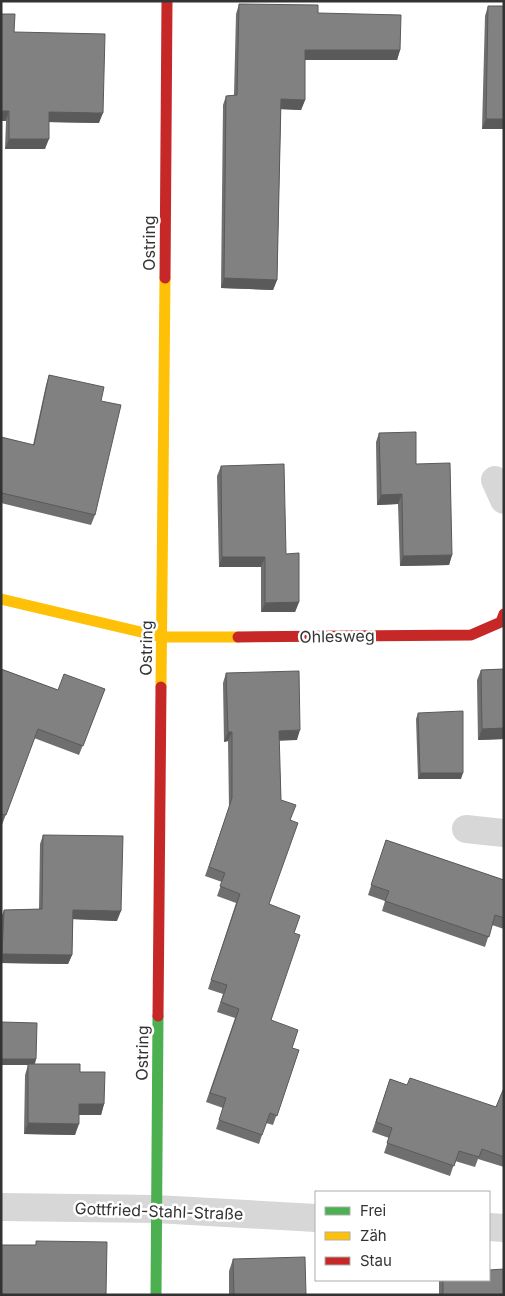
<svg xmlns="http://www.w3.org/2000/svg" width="505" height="1296" font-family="Inter,sans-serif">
	<rect width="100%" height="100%" fill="#fff"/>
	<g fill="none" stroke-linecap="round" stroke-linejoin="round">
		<path stroke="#d7d7d7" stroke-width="28" d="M495 480 504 500
			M466 829 504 833
			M1 1207 156 1209 316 1218
			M489 1227 504 1228"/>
		<path stroke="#4caf50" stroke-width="11" d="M156 1295 158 1016"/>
		<path stroke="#ffc107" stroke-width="11" d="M1 599 162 637H238
			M161 687 165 278"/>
		<path stroke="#c62828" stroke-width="11" d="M165 278 167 1
			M238 637 471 635 501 622 504 614
			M158 1016 161 687"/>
	</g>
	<path fill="#6f6f6f" d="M239 4 318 13 400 50 397 60H305V100L301 110 281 109 277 280 273 290 221 288 223 105 226 96 234 95 236 14Z
		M488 6 504 129H482L485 16Z
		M14 32 99 123 49 122 45 149H5L6 121Z
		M49 375 101 401 95 515 91 525 1 503V437L33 445 46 385Z
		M379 433 416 464 452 555 449 565 400 566 398 504 377 505 376 442Z
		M221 466 286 554 299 602 295 612H261V567H219L217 476Z
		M1 669 58 690 105 689 79 755 34 738 2 825 1 824Z
		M504 669V739L478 740 477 680 481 670Z
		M226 673 297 740H279L281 800 291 820 269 904 294 933 271 1020 292 1048 299 1050 273 1125 266 1123 259 1144 216 1129 223 1108 206 1102 235 1018 217 1012 223 994 208 989 236 903 217 896 222 882 205 876 229 808 228 741 224 742 223 683Z
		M418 713 461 779H418L416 719Z
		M43 835 117 921 73 919 72 955 68 964 1 963V917L4 910 39 909 40 844Z
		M386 840 504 880V929L492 925 485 947 382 911 385 901 368 895Z
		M36 1059 35 1064 80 1072 104 1104 101 1115H79L75 1135 24 1134 25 1075 28 1065Z
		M390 1079 407 1085 496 1107 504 1090V1167L478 1159 475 1167 455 1161 450 1176 384 1153 389 1138 372 1132Z
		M233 1259 306 1295H229V1271Z
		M439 1280H489L504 1295H439Z"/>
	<path fill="#5a5a5a" d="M305 50H400L397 60H302Z
		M281 99 305 100 301 110 278 109Z
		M1 111H9L6 121H1Z
		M49 112 103 113 99 123 45 122Z
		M486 119H504V129H482Z
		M9 139H49L45 149H5Z
		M224 278 277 280 273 290 221 288Z
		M402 494 398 504 377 505 381 495Z
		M452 555 449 565 400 566 403 556Z
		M222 557H265L261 567H219Z
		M299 602 295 612H261L265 603Z
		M504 728V739L478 740 482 729Z
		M300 730 297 740 275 741 279 731Z
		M228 732H232L228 741 224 742Z
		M420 773H463L461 779H418Z
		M73 910 121 911 117 921 70 919Z
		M2 954 72 955 68 964 1 963Z
		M1 1059H36L34 1065H1Z
		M79 1104H104L101 1115H76Z
		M28 1123 79 1124 75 1135 24 1134Z"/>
	<path fill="#818181" stroke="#5a5a5a" d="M239 4 318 5V13L401 15 400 50H305V100L281 99 277 280 224 278 226 96 237 95Z
		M488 6H504V119H486Z
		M1 14H15L14 32 105 34 103 113 49 112V139H9V111H1Z
		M49 375 104 387 101 401 121 405 95 515 2 493 1 498V437L34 445Z
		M416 432V464L450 463 452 555 403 556 402 494 381 495 379 433Z
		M284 464 286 554 299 553V602L265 603V557H222L221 466Z
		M1 669 58 690 64 674 105 689 83 746 38 729 6 815 1 814Z
		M504 669V728L482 729 481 670Z
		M299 671 300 730 279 731 281 800 296 805 290 820 298 823 269 904 300 916 294 933 300 935 271 1020 298 1030 292 1048 299 1050 277 1116 270 1113 262 1135 219 1120 226 1098 210 1093 239 1009 221 1002 227 985 211 980 240 894 220 886 225 873 209 867 232 798V732H228L226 673Z
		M463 711V773H420L418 713Z
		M43 835 123 836 121 911 73 910 72 955 2 954 4 910 42 909Z
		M386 840 504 880V918L495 915 489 937 385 901 389 891 371 885Z
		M1 1022 37 1023 36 1059H1Z
		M28 1064H80V1072H105L104 1104H79V1124L28 1123Z
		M410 1078 496 1107 503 1090H504V1157L482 1149 479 1157 459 1151 454 1166 387 1143 392 1128 376 1122 390 1079 407 1085Z
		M36 1241 107 1242 106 1295H1V1245H36Z
		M305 1257 306 1295H234L233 1259Z
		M504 1269V1295H443V1280H489V1270Z"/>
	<g text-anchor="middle" stroke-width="5" stroke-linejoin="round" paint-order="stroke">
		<g font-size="16" fill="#333" stroke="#fff">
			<text transform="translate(149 243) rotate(-90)" y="6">Ostring</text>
			<text transform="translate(337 636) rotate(-1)" y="6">Ohlesweg</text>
			<text transform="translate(146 648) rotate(-89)" y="6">Ostring</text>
			<text transform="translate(142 1053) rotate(-89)" y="6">Ostring</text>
			<text transform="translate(159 1211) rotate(2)" y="6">Gottfried-Stahl-Straße</text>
		</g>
	</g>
	<rect width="505" height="1296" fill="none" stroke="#333333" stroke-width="5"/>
	<rect x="315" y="1191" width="175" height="90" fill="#ffffff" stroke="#adadad"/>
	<rect x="325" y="1207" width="25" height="8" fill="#4caf50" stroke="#adadad"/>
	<text x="360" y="1216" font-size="15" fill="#333333">Frei</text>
	<rect x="325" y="1232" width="25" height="8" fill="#ffc107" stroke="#adadad"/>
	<text x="360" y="1241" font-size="15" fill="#333333">Zäh</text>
	<rect x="325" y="1257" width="25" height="8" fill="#c62828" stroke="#adadad"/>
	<text x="360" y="1266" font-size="15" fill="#333333">Stau</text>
</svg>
